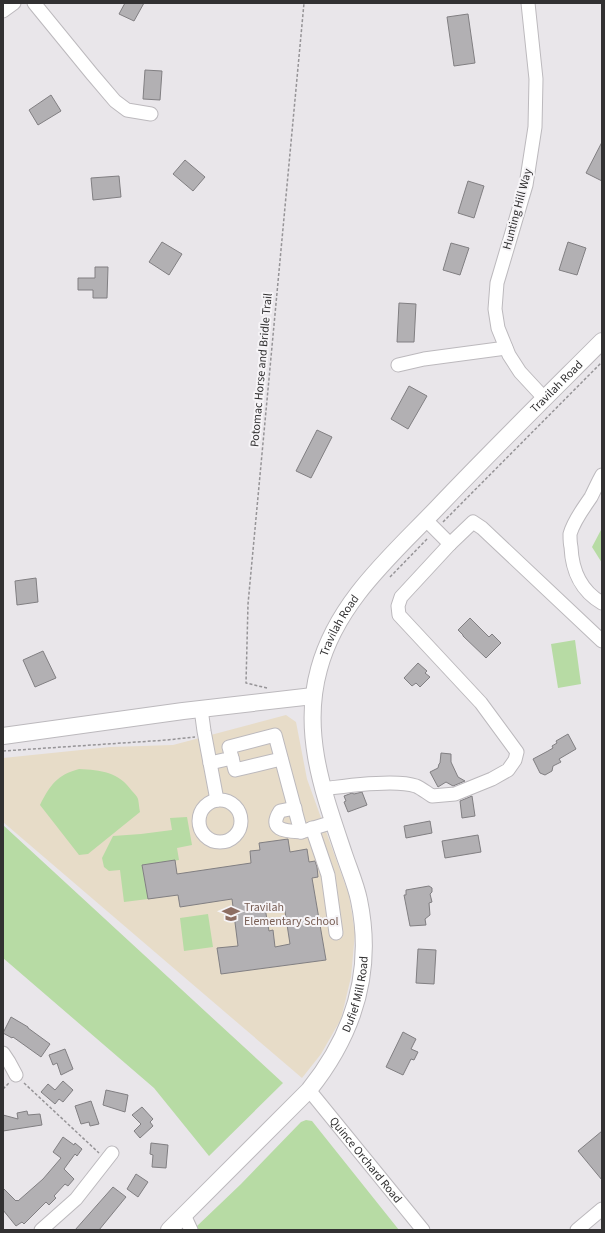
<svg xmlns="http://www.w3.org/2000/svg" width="605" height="1233" font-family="'Source Sans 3',sans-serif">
	<rect width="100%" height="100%" fill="#e9e6ea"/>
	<path fill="#e7dcc8" d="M286 715 296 722 307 779 349 895 355 933 351 977 341 1019 321 1054 302 1078 3 822V758L110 747 173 745Z"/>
	<path fill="#b7dba4" d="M602 528V563L592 547Z
		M575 640 581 684 558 688 551 644Z
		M79 769C101 770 119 772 132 791 134 793 137 796 138 799 139 803 139 808 140 812L88 854 79 855 40 805C50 785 57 775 79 769Z
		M187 817 192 845 177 848 179 860 142 865 148 899 124 902 120 870 109 871 104 867 102 858 113 836 141 834 172 830 170 818Z
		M3 825 283 1083 209 1156 154 1088 3 958Z
		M208 914 213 947 184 951 180 918Z
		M306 1120 312 1121 399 1230H198L196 1227 241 1184 301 1122Z"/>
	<path fill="#b2b0b3" stroke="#817f82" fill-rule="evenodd" d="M125 3H144L134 21 119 14Z
		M468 14 475 63 454 66 447 17Z
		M145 70 162 71 160 100 143 99Z
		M51 95 61 111 38 125 29 110Z
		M602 142V181L586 173Z
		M185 160 205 177 193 191 173 174Z
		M119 176 121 197 93 200 91 178Z
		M468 181 484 186 474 218 458 213Z
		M162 242 182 254 169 275 149 262Z
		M568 242 586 248 577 275 559 270Z
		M451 243 469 248 460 275 443 270Z
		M95 267H108L107 298H93V290H78V278H95Z
		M399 303 416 304 414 342H397Z
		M409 386 427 396 408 429 391 419Z
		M317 430 332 437 311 478 296 471Z
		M36 578 38 602 17 605 15 581Z
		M470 618 489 637 492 634 501 643 486 658 463 636V635L458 630Z
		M43 651 56 678 35 687 23 660Z
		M418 663 427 671 425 673 430 677 420 687 416 683 412 686 404 678Z
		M568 734 576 749 559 759 561 762 553 766 552 771 545 775 540 773 533 759 548 751 553 748 552 746 557 743 556 741Z
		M441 753 451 754V762L458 777 465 781 453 786 446 782 438 787 430 772 438 768 439 764 440 763Z
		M362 792 367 805 348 812 344 802 346 801 344 796 352 793 354 794Z
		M472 796 475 816 462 818 460 801Z
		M430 821 432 833 406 838 404 826Z
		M478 835 481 852 445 858 442 841Z
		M288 839 290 852 307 849 309 862 315 861 317 867 318 877 312 878 326 960 221 974 217 948 238 946 232 899 180 907 178 895 148 899 142 865 175 860 177 874 251 863 250 851 260 850 259 843ZM284 905 290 944 275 947 273 930 269 931 265 908Z
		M429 886 432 888V892L430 894 432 902 429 903 430 915 425 919 426 925 410 926 404 895H406V890Z
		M418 949 436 950 434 984 416 983Z
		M11 1017 28 1027V1028L50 1044 41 1057 13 1037 12 1038 3 1033Z
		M403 1032 416 1039 411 1049 418 1052 414 1060 411 1059 403 1075 386 1067Z
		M65 1049 73 1069 61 1075 57 1063 53 1065 49 1055Z
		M63 1081 73 1090 63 1102 59 1099 55 1104 41 1092 48 1084 55 1090Z
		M106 1090 128 1095 125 1112 103 1105Z
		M91 1101 99 1124 90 1126 89 1122 81 1124 75 1106Z
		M142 1107 153 1119 150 1122 153 1126 140 1138 134 1131 141 1124 132 1115Z
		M27 1111 28 1115 40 1114 42 1125 3 1131V1115L18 1119 17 1113Z
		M602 1131V1180L578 1151Z
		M63 1137 74 1145 75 1143 82 1149 77 1156 75 1154 64 1169 74 1179 68 1186 65 1184 54 1196 56 1198 49 1205 46 1202 24 1224 22 1222 16 1226 3 1210V1188L16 1201 17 1200 18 1201 43 1179 61 1158 53 1152Z
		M151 1143 168 1145 166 1168 152 1167 153 1155 150 1154Z
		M136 1174 148 1182 138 1197 127 1189Z
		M113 1187 126 1197 99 1230H75Z"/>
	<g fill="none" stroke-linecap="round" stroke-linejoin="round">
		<g stroke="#bcb9bd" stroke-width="15">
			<g id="minor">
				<path d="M34 3 92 74 115 101 127 110 151 114"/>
				<path d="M528 3 536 79 535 127 526 185 497 283 495 309 498 328 509 355 520 372 545 399"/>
				<path d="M3 11 14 3"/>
				<path d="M398 365 424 359 506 348"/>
				<path d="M602 475C598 482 595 489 591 497 583 509 574 520 570 534 570 538 570 543 571 547 572 570 581 591 602 603"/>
				<path d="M426 520 450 544 473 522 482 528 602 641"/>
				<path d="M201 709 204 731 217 800"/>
				<path d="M232 758 235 770 281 759"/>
				<path d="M210 763 232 758 229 747 275 735 301 832 333 822"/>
				<path d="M323 789C344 786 396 779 416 786 421 788 427 793 432 796L455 794 492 779 508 770 515 760 517 752 481 703 399 615 398 606 401 597 450 544"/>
				<circle cx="220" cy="821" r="21"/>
				<path d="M295 808 280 811C267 831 287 831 301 832"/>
				<path d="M312 828 328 875 336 933"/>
				<path d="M3 1053 9 1062 16 1075"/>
				<path id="s1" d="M309 1090 423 1230"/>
				<path d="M184 1215 191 1230"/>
				<path d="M41 1230 76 1199 112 1153"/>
				<path d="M577 1230 602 1209"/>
			</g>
		</g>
		<g stroke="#bcb9bd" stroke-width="18">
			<g id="major">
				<path d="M3 736 183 711 313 696"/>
				<path id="s2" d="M169 1230 309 1090C354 1034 374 972 359 900 356 885 349 869 344 854 324 794 301 734 319 669 337 602 391 556 437 508 491 451 547 396 602 341"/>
			</g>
		</g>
		<path stroke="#969497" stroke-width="1.5" stroke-dasharray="3 2" stroke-linecap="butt" d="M443 522 602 362
			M390 577 428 538
			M267 688 246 683 248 604 304 3
			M3 751 167 740 195 737
			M24 1083 99 1153
			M3 1089 9 1083"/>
		<use href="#minor" stroke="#fff" stroke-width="13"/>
		<use href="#major" stroke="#fff" stroke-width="16"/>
	</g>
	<defs>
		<g id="school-bare" transform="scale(1.38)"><path d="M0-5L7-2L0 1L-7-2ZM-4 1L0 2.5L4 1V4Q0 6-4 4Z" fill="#8d6e63" stroke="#f6f4f7" stroke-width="2.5" paint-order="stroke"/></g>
	</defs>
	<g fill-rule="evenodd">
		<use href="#school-bare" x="231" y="914"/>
	</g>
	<g text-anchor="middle" stroke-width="4" stroke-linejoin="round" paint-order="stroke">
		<g font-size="12" fill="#323132" stroke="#f6f4f7">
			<text transform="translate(517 209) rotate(-75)" y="4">Hunting Hill Way</text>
			<text transform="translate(261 370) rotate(-85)" y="4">Potomac Horse and Bridle Trail</text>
			<text dy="4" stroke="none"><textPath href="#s2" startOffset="1012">Travilah Road</textPath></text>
			<text dy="4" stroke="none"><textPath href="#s2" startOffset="688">Travilah Road</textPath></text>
			<text dy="4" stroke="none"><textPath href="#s2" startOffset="306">Dufief Mill Road</textPath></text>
			<text dy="4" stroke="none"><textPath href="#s1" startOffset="90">Quince Orchard Road</textPath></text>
		</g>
		<g font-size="12" fill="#785e54" stroke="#f6f4f7" text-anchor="start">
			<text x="244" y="911">Travilah<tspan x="244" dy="14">Elementary School</tspan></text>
		</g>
	</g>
	<rect width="605" height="1233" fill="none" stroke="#323132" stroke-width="8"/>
</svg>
